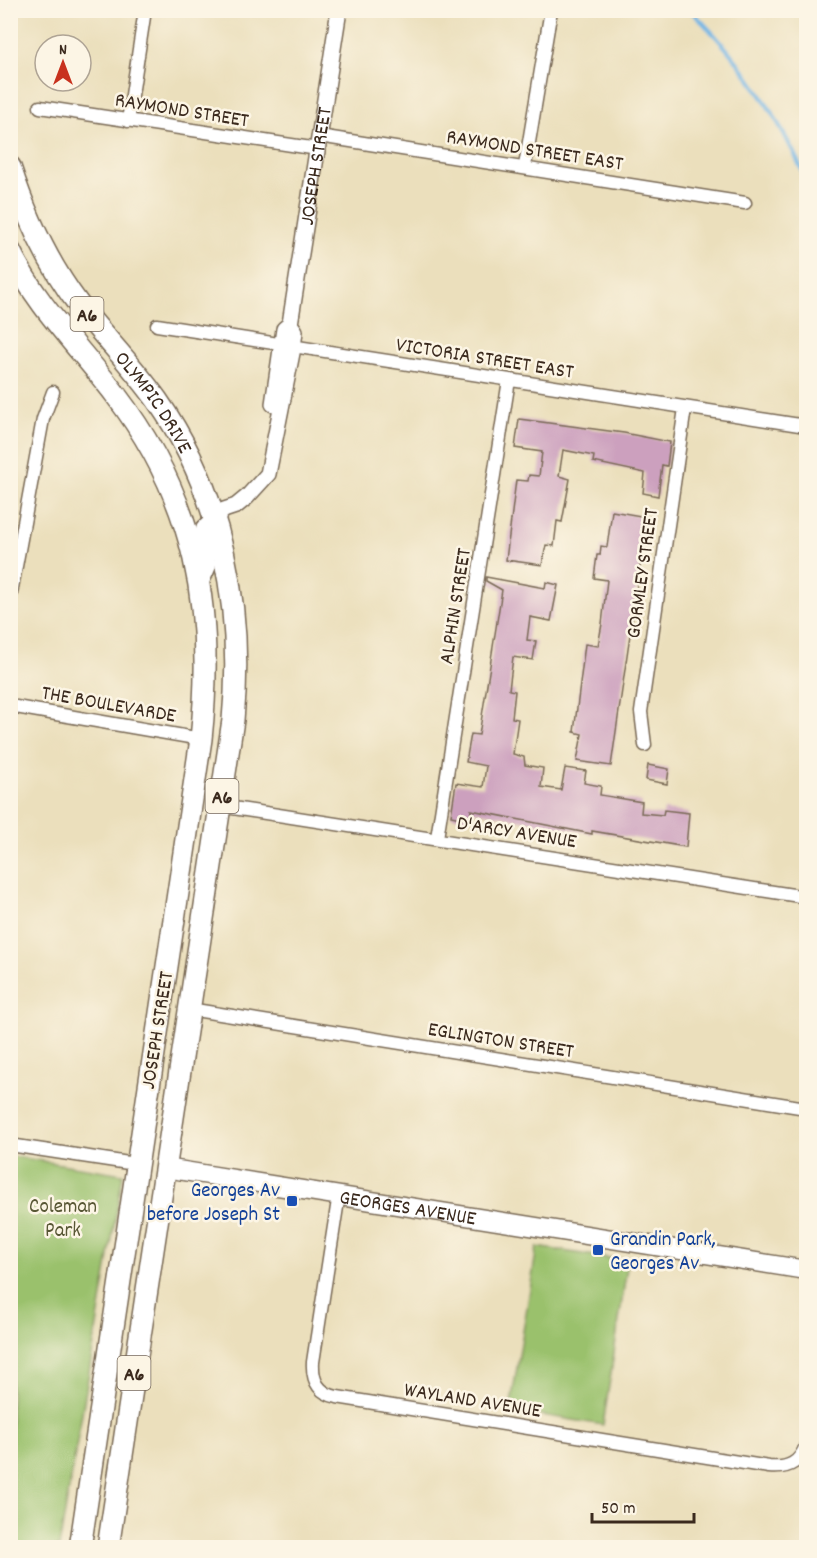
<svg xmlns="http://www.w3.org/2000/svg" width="817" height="1558" font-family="Dekko,sans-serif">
	<rect width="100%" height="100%" fill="#fcf5e5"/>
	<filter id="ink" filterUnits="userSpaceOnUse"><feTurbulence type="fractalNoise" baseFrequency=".0167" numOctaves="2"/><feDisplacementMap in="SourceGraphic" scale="12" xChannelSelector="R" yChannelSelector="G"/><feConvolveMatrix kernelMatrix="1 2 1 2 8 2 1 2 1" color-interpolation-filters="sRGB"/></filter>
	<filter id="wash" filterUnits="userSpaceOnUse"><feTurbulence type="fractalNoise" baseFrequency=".008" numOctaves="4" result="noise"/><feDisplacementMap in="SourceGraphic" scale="24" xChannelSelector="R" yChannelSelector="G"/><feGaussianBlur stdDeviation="1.35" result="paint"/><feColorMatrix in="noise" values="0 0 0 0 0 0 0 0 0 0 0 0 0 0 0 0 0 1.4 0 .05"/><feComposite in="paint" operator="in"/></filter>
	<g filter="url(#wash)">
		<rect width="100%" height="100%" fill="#ebdfbc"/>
		<path fill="#9ac16c" stroke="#6a7645" stroke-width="1.5" d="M11 1156 123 1174 59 1547H11Z
			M537 1247 628 1261 603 1425 510 1410Z"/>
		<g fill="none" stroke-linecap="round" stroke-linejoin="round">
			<path stroke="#6eb4e5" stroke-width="4" d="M690 10C741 58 778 115 806 179"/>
		</g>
		<g id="blocks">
			<path fill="#cca0be" d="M519 419 624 433 670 442 667 466 662 465 658 496 643 493 645 473 593 462 594 456 563 450 559 476 570 479 562 522 557 521 554 546 546 545 542 565 506 560 516 480 528 481 529 475 539 476 542 452 515 448Z
				M612 511 647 517 611 766 577 761 582 734 574 732 585 644 598 646 602 624 607 580 594 578 597 555H600L601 546 607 547Z
				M486 577 545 588 546 582 558 585 551 621 530 617 527 640 536 641 533 660 513 657 509 690 515 691 512 718 518 719 513 754 524 757 525 765 543 768 541 787 561 790 565 768 586 771 584 783 601 786 600 795 642 802 641 813 663 815 664 810 689 813 686 847 592 831V834L471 810 470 820 451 816 456 783 483 787 486 766 466 762 471 734 479 735 502 590 486 581Z
				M648 765 669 769 667 784 646 780Z"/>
		</g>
	</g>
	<g filter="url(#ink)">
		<use href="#blocks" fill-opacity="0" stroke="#796955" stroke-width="1.5"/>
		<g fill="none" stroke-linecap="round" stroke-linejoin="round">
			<g stroke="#796955" stroke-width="15">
				<path id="minor" d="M40 107 318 149
					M128 121 145 10
					M319 136 745 203
					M525 166 551 10
					M157 325 806 426
					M10 599 43 419 53 392
					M10 706 201 739
					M645 745 641 712 685 408
					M220 806 806 897
					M437 838 509 380
					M189 1009 806 1108
					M10 1145 135 1164
					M339 1194 313 1362C312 1381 318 1393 337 1397L769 1467C788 1469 800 1463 806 1445"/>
			</g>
			<g stroke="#796955" stroke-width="18">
				<g id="tertiary">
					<path d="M273 404 284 329 290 324"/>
					<path id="s1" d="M200 585 208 567 204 528 224 510 236 506 247 497 268 474 293 348 295 331 290 324 339 10"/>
				</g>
			</g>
			<g stroke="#796955" stroke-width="21">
				<g id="secondary">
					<path id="s2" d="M165 1168 806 1270"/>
				</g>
			</g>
			<g stroke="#796955" stroke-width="24">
				<g id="trunk">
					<path id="s3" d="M10 167C26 216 48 264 79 305 104 337 133 366 157 400 222 493 244 609 233 720L108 1548"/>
					<path d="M10 251C36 305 79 347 115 394 196 500 215 609 201 739L80 1548"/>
				</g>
			</g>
			<use href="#minor" stroke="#fff" stroke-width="12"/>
			<use href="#tertiary" stroke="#fff" stroke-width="15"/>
			<use href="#secondary" stroke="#fff" stroke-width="18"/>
			<use href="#trunk" stroke="#fff" stroke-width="21"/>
		</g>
	</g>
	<g fill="#1a4fb4" stroke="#fcf5e5" stroke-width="2">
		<rect x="286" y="1195" width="12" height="12" rx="3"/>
		<rect x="592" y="1244" width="12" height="12" rx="3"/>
	</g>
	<g text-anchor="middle" stroke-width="5" stroke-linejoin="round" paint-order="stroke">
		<g fill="#fcf5e5" stroke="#75675a" stroke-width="1.5">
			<rect x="70.5" y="297" width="33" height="34" rx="4.5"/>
			<rect x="205.5" y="779" width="33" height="34" rx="4.5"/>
			<rect x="117.5" y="1356" width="33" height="34" rx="4.5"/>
		</g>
		<g font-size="20" font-weight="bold" fill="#3b2a1e">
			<text x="87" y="321">A6</text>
			<text x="222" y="803">A6</text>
			<text x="134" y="1380">A6</text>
		</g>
		<g font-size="21" fill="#3b2a1e" stroke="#fcf5e5">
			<text transform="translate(182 109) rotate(9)" y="7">RAYMOND STREET</text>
			<text transform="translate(535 149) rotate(9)" y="7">RAYMOND STREET EAST</text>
			<text dy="7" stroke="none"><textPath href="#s1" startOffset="458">JOSEPH STREET</textPath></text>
			<text transform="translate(485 357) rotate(9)" y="7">VICTORIA STREET EAST</text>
			<text dy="7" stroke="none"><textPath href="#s3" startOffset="278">OLYMPIC DRIVE</textPath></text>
			<text transform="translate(641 573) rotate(-82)" y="7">GORMLEY STREET</text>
			<text transform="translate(454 606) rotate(-81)" y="7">ALPHIN STREET</text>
			<text transform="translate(109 703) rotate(10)" y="7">THE BOULEVARDE</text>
			<text transform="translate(517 831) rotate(9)" y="7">D'ARCY AVENUE</text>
			<text transform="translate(156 1030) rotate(-81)" y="7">JOSEPH STREET</text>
			<text transform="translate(501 1039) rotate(9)" y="7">EGLINGTON STREET</text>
			<text dy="7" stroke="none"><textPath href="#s2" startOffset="246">GEORGES AVENUE</textPath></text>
			<text transform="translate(473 1399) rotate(9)" y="7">WAYLAND AVENUE</text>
		</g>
		<g font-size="21" fill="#164399" stroke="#fcf5e5" text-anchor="end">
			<text x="280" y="1196">Georges Av<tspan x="280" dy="24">before Joseph St</tspan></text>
			<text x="610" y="1245" text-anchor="start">Grandin Park,<tspan x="610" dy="24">Georges Av</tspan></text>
		</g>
		<g font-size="21" fill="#585735" stroke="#fcf5e5">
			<text x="63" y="1212">Coleman<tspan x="63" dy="24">Park</tspan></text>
		</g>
	</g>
	<rect width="817" height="1558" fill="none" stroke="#fcf5e5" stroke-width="36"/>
	<g transform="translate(63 63)"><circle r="28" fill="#fcf5e5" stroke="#afa495" stroke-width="1.5"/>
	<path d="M0-4.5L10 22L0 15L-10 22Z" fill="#c8321e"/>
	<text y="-9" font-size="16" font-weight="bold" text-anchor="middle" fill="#3b2a1e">N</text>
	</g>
	<path d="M592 1513v9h102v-9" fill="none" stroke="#3b2a1e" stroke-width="3"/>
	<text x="601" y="1513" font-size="18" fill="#3b2a1e" stroke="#fcf5e5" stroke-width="4.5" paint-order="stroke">50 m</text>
</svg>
